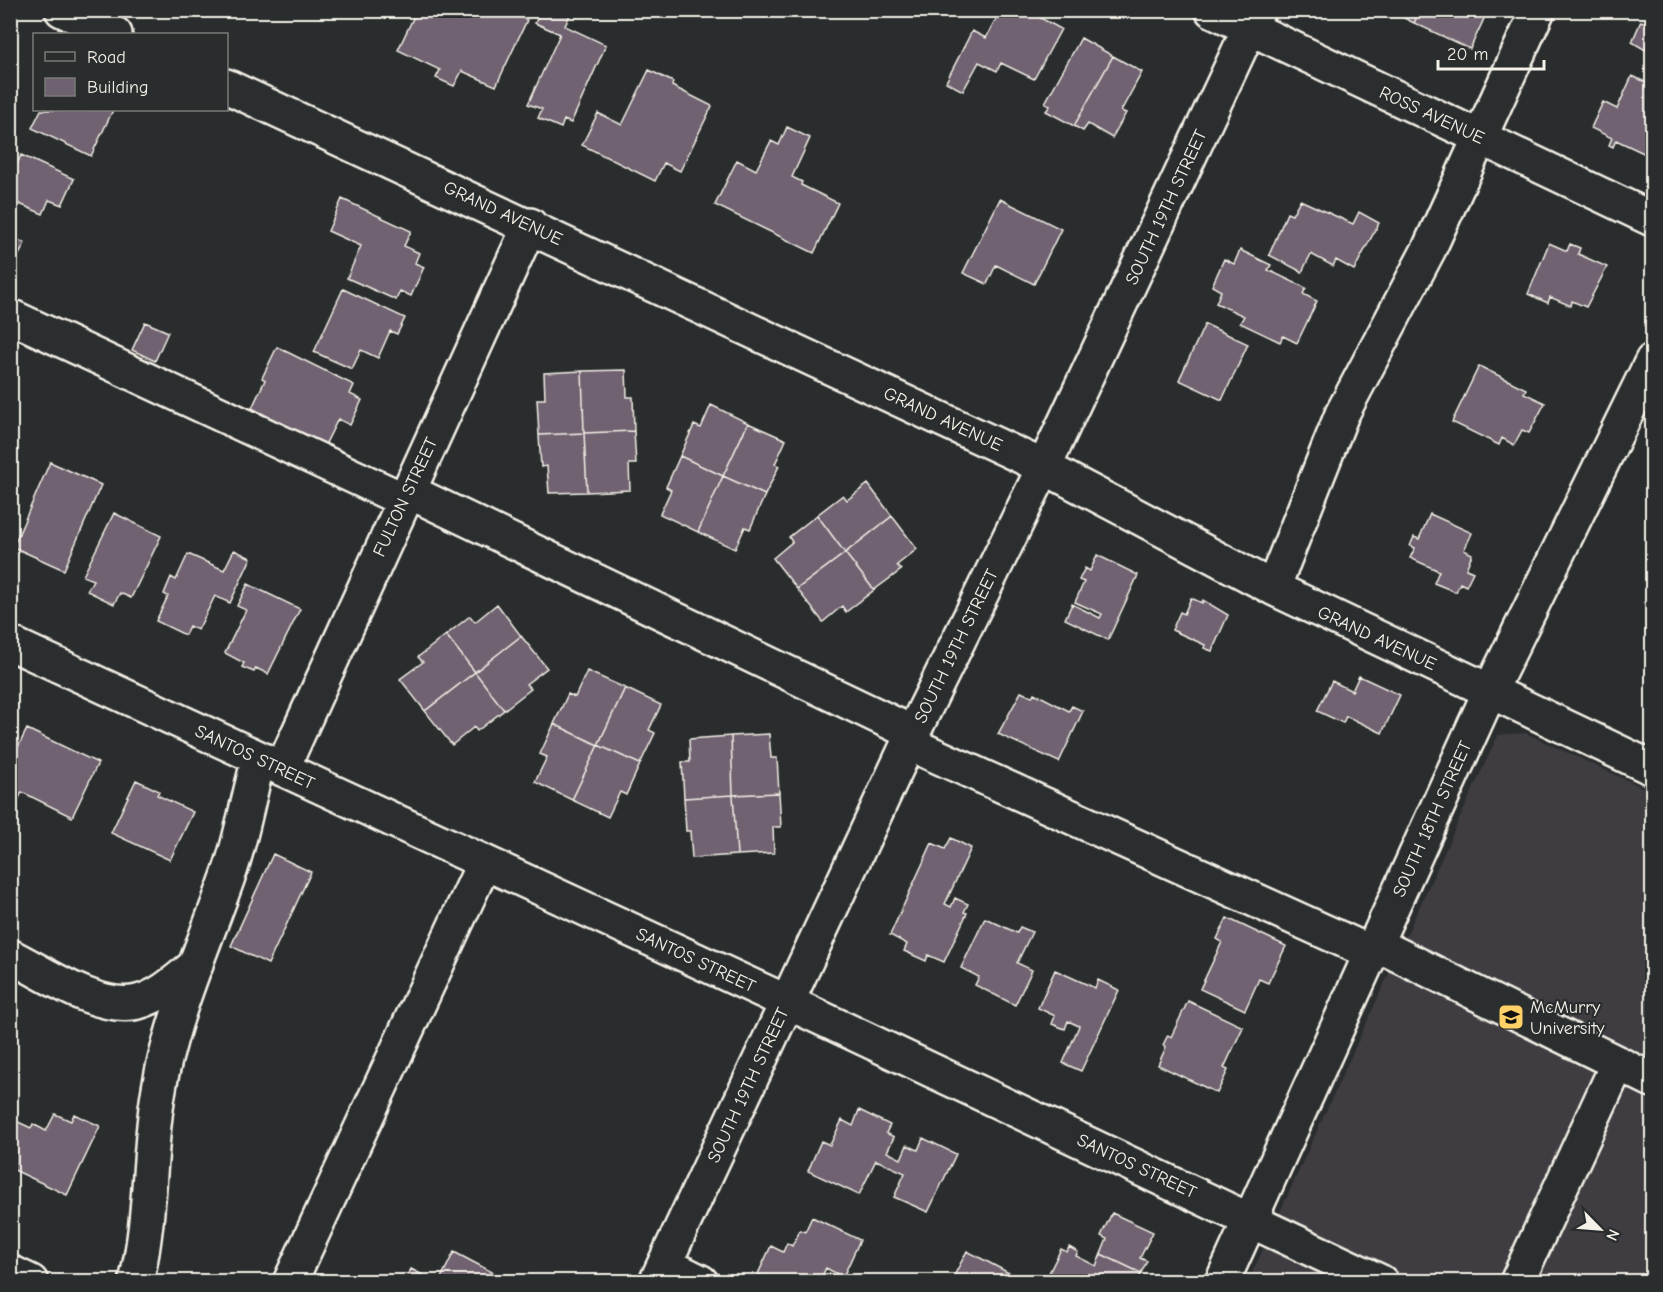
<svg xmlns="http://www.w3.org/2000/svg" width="1663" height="1292" font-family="'Comic Neue',sans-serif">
	<rect width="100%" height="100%" fill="#2a2d2e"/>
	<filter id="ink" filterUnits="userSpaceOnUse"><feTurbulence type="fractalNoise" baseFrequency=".0167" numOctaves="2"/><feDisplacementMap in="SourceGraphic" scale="12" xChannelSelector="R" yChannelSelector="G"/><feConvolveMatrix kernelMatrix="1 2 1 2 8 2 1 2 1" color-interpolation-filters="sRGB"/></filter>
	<g filter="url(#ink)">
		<path fill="#3f3d42" d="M1525 733 1652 792V1281L1248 1282 1498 735Z"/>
		<path fill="#6f6270" stroke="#f4f1e8" stroke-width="1.5" d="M417 10H432L452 20 457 10H507L527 20 496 86 462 71 454 86 436 78 440 70 398 50Z
			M541 10H572L565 26 606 45 571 123 564 120 561 128 538 118 542 109 528 104 560 34 535 23Z
			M1001 10H1026L1061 29 1034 79 1001 63 997 71 979 62 963 91 946 82 972 31 986 38Z
			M1388 10H1420L1414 23Z
			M1420 10H1488L1470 49 1414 23Z
			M1641 21 1652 25V54L1632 42Z
			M1081 38 1113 56 1074 126 1046 111 1050 106 1045 103Z
			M1113 56 1142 72 1121 111 1126 113 1112 138 1088 124 1083 131 1074 126Z
			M649 70 673 82 672 86 712 106 680 171 664 163 655 181 582 145 598 113 622 125Z
			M1632 76 1652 85V157L1616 140 1613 147 1609 145 1612 138 1591 128 1603 102 1617 109Z
			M41 110H113L91 156 32 128Z
			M787 127 810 138 792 177 802 182 801 185 838 203 814 253 715 205 737 160 756 170 771 141 779 145Z
			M21 155 74 179 62 205 49 200 43 214 10 200 13 177 10 176V167L15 169Z
			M342 199 411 231 404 246 419 253 415 263 424 267 411 296 400 291 396 300 347 278 361 246 328 231Z
			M1000 199 1061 229 1034 284 996 265 987 284 963 273Z
			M1300 200 1353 224 1359 212 1379 223 1354 270 1336 260 1333 266 1311 254 1302 272 1269 255 1287 213 1292 215Z
			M10 237 25 243 10 273Z
			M1549 243 1567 251 1570 244 1580 248 1578 254 1607 267 1586 307 1572 301 1571 306 1550 297 1548 303 1528 294Z
			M1240 250 1271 265 1268 270 1306 288 1303 294 1317 301 1297 343 1283 336 1280 342 1240 323 1244 316 1216 303 1221 291 1212 286 1224 259 1234 264Z
			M343 289 405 318 397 334 390 331 378 358 361 350 352 369 314 352Z
			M145 322 168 332 155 361 132 350Z
			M1205 324 1248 344 1222 400 1179 380Z
			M277 347 354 385 350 394 362 400 350 425 338 419 324 447 252 408 265 380 262 378Z
			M1479 366 1526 389 1524 393 1545 403 1529 433 1522 430 1514 445 1502 438 1499 445 1452 422Z
			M626 370 627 397H633L634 431 584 433 582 371Z
			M582 371 584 433 539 435 537 399H545L544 373Z
			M711 405 748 423 723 476 680 456 694 425 701 428Z
			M748 423 786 440 775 464 779 466 765 495 723 476Z
			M634 431 636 464H629L630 490 587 492 584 433Z
			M584 433 587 492 549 493 547 466 541 467 539 435Z
			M680 456 723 476 698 532 660 514 671 490 666 487Z
			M50 462 101 485 64 570 13 547Z
			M723 476 765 495 750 529 745 527 735 549 698 532Z
			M868 484 892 516 845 553 817 515 843 495 847 500Z
			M114 513 161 536 131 598 120 593 114 604 87 591 93 580 83 576Z
			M1430 514 1472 533 1464 550 1472 554 1466 569 1473 572 1466 586 1460 583 1456 592 1434 583 1439 571 1410 558 1415 548 1410 546 1414 537 1419 539Z
			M817 515 845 553 797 589 773 558 792 542 789 537Z
			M892 516 917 549 897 565 901 570 874 590 845 553Z
			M234 550 251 558 230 603 215 596 198 630 189 626 185 635 156 621 168 596 164 594 171 577 176 580 188 554 224 570Z
			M845 553 874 590 846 612 842 606 823 622 797 589Z
			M1097 555 1138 575 1108 640 1065 619 1072 604 1100 618 1102 614 1075 602 1084 582 1079 580 1085 568 1090 571Z
			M248 584 300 609 268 674 256 668 254 672 242 667 244 663 225 653 246 610 237 606Z
			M1191 598 1202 603 1203 600 1228 615 1212 651 1204 648 1205 645 1172 630 1180 612 1184 614Z
			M497 604 521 636 475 672 446 635 470 616 475 622Z
			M446 635 475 672 425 711 400 679 423 662 418 657Z
			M521 636 547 668 526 684 531 689 504 710 475 672Z
			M587 671 625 688 598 745 554 724 568 694 575 697Z
			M475 672 504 710 477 731 474 727 452 745 425 711Z
			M1359 676 1400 695 1382 733 1346 716 1343 723 1317 711 1332 681 1352 691Z
			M625 688 661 705 649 730 655 733 640 764 598 745Z
			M1021 692 1032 697 1034 693 1069 711 1072 706 1083 711 1059 762 998 734Z
			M554 724 598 745 572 800 535 782 547 757 540 754Z
			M27 729 98 763 72 817 22 792 14 808 10 806V763Z
			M769 734 771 758H777L779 793 733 795 731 736Z
			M731 736 733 795 684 798 682 762H690L689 739Z
			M598 745 640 764 626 795 620 792 608 817 572 800Z
			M136 780 159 791 157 795 193 812 170 860 111 833Z
			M779 793 781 827H773L774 853 737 855 733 795Z
			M733 795 737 855 692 858 690 831H686L684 798Z
			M951 838 971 848 945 904 951 907 955 898 968 904 964 912 967 913 944 962 928 955 926 961 904 951 907 944 890 935 932 843 945 849Z
			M273 854 311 872 268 964 231 946Z
			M985 918 1017 933 1020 927 1032 932 1017 963 1032 970 1015 1005 975 985 979 977 961 968Z
			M1227 918 1286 946 1268 983 1259 979 1245 1010 1200 989 1222 942 1217 939Z
			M1055 970 1095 988 1098 980 1119 990 1081 1071 1063 1063 1079 1026 1068 1021 1065 1029 1052 1024 1055 1016 1038 1008Z
			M1188 1001 1243 1027 1224 1068 1228 1070 1217 1093 1158 1065 1166 1047 1163 1045 1168 1035 1171 1037Z
			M859 1110 890 1125 886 1133 894 1137 887 1152 901 1159 907 1145 918 1150 923 1138 956 1154 928 1212 894 1197 905 1173 876 1160 859 1195 808 1171 821 1141 830 1145 842 1120 853 1126Z
			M55 1114 71 1121 74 1114 100 1126 67 1195 10 1168V1133L16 1121 31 1128 33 1124 46 1131Z
			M1112 1213 1153 1232 1140 1258 1147 1261 1141 1273 1101 1254 1107 1239 1101 1236Z
			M812 1217 860 1240 843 1277 826 1268 819 1282H773L758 1274 771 1246 783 1252 787 1243 792 1246 800 1230 805 1232Z
			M1069 1247 1078 1252 1076 1256 1096 1266 1101 1254 1141 1273 1137 1282H1067L1049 1273 1061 1249 1067 1252Z
			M967 1251 1024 1281V1282H964L954 1276Z
			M454 1252 511 1282H439Z
			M411 1269 436 1282H404Z"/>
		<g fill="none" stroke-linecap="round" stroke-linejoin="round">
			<g stroke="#f4f1e8" stroke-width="38">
				<path id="minor" d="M62 10 115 34
					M1212 10 1652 219
					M226 86 1044 467 1273 588 1652 768
					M10 316 404 500
					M408 491 913 733
					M1273 588 1342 414 1429 249 1538 10
					M10 643 787 1002 1381 1282
					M908 743 1372 953
					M282 769 530 225
					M1376 944 1652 1080
					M10 956C45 973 99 1012 138 1002 161 996 178 979 196 965
					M665 1264 701 1282
					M10 1272 31 1282
					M136 1282C153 1213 147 1142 162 1073 177 1004 206 940 229 874 242 837 248 797 259 759
					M290 1282 484 863
					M656 1282 913 733 1044 467 1258 10
					M1222 1282 1490 691 1652 361
					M1517 1282 1618 1063"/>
			</g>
			<use href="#minor" stroke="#2a2d2e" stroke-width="33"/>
		</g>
	</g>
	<defs>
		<g id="university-square" transform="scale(1.35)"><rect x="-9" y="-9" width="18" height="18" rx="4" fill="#ffd166" stroke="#2a2d2e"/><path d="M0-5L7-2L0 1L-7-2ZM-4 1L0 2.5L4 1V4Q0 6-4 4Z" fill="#111"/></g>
	</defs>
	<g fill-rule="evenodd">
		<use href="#university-square" x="1511" y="1017"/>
	</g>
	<g text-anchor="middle" stroke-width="4.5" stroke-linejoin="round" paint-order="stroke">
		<g font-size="18" fill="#f4f1e8" stroke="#2a2d2e">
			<text transform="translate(1432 115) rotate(25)" y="6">ROSS AVENUE</text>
			<text transform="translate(1166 207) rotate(-65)" y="6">SOUTH 19TH STREET</text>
			<text transform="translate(503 213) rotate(25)" y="6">GRAND AVENUE</text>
			<text transform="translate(943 419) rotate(25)" y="6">GRAND AVENUE</text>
			<text transform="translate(405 497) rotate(-65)" y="6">FULTON STREET</text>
			<text transform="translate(1377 638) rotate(25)" y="6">GRAND AVENUE</text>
			<text transform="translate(956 646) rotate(-64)" y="6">SOUTH 19TH STREET</text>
			<text transform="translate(255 757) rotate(25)" y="6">SANTOS STREET</text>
			<text transform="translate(1432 819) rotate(-66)" y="6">SOUTH 18TH STREET</text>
			<text transform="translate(696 960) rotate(25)" y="6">SANTOS STREET</text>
			<text transform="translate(748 1085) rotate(-65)" y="6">SOUTH 19TH STREET</text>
			<text transform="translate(1137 1166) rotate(25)" y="6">SANTOS STREET</text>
		</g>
		<g font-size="18" fill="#f4f1e8" stroke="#2a2d2e" text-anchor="start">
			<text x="1530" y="1013">McMurry<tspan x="1530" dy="21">University</tspan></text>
		</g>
	</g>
	<rect width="1663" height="1292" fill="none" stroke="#2a2d2e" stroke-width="36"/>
	<rect x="18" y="18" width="1627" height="1256" fill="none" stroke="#f4f1e8" stroke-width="2" filter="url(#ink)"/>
	<rect x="33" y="33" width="195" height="78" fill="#2a2d2e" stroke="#7b7b78" stroke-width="1.5"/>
	<rect x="45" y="52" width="30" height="9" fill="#2a2d2e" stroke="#7b7b78" stroke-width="1.5"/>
	<text x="87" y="63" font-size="18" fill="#f4f1e8">Road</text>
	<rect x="45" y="78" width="30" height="18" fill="#6f6270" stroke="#7b7b78" stroke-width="1.5"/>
	<text x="87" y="93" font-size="18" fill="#f4f1e8">Building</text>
	<g transform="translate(1600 1229) rotate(115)" stroke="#2a2d2e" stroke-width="4.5" paint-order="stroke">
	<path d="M0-4.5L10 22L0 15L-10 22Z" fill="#f4f1e8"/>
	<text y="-9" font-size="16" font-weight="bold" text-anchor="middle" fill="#f4f1e8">N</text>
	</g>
	<path d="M1438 60v9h106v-9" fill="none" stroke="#f4f1e8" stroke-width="3"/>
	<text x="1447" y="60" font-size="18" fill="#f4f1e8" stroke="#2a2d2e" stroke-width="4.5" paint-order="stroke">20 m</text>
</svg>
